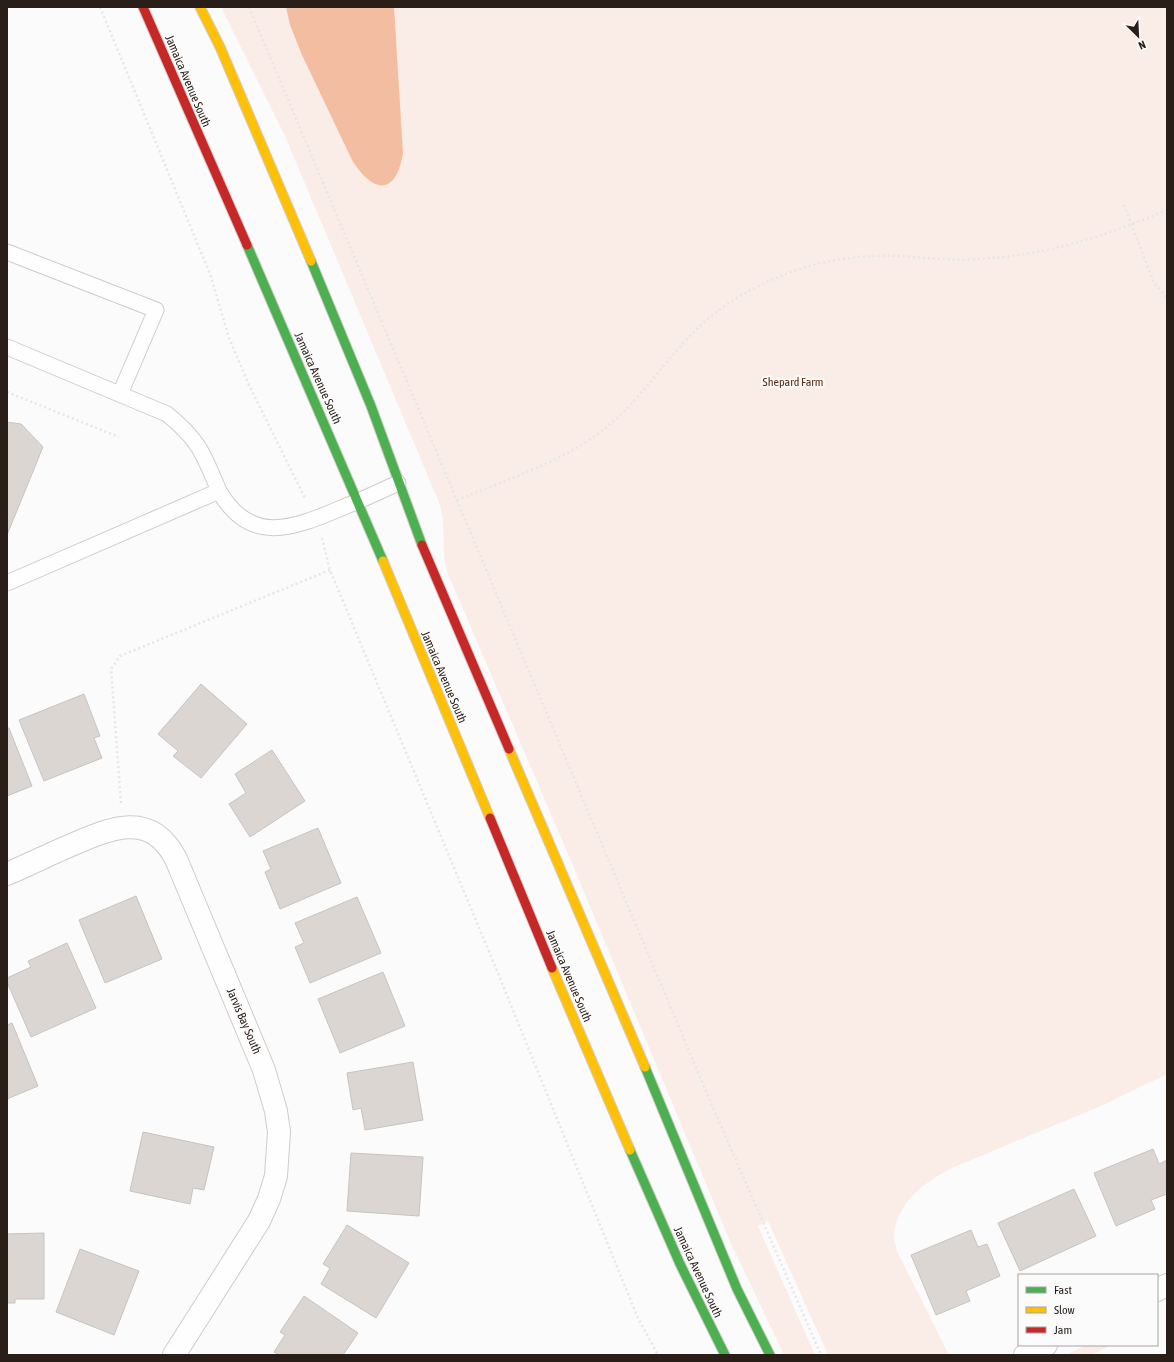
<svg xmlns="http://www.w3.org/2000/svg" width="1174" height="1362" font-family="'Asap Condensed',sans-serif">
	<rect width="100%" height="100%" fill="#fbfbfb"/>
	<path fill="#faede7" d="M221 7H1167V1074L1101 1106 952 1168C925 1182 899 1200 894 1233 893 1238 896 1246 897 1251L949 1355H828L768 1221 758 1226 815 1355H784L729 1239 574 868 448 574C440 551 447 527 440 505L285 136Z
		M1086 1345H1106L1108 1347 1091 1355H1066Z"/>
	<path fill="#f3bda2" d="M286 7H394L403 153C396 196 373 194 352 160L302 55 290 25Z"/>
	<path fill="#dcd6d3" stroke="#c8c3c0" d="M7 422 21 424 43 447 7 535Z
		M201 684 247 724 201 778 173 756 178 751 158 734Z
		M84 694 100 736 94 738 102 758 44 781 19 720Z
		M7 728H9L32 786 7 796Z
		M272 750 305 801 250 837 229 804 246 793 235 774Z
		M318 828 341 883 280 909 265 872 271 869 263 851Z
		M136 896 162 959 105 983 79 920Z
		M357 897 381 953 310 983 295 947 304 943 295 923Z
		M67 943 96 1008 31 1037 7 982V978L31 967 28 961Z
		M383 972 405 1026 340 1053 318 999Z
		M12 1023 38 1086 7 1099V1025Z
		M413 1062 423 1120 365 1130 361 1108 353 1110 347 1073Z
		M143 1132 214 1147 204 1190 193 1188 190 1204 130 1191Z
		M1153 1149 1159 1164 1167 1160V1194L1151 1200 1155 1209 1116 1226 1094 1173Z
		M351 1153 423 1157 419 1216 347 1211Z
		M1074 1189 1096 1236 1020 1271 998 1223Z
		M347 1225 409 1263 376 1318 321 1284 330 1268 323 1264Z
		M971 1230 978 1247 987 1244 1000 1276 966 1291 970 1301 936 1315 911 1255Z
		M44 1233V1299H15V1303H7V1234Z
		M80 1249 139 1271 114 1335 56 1312Z
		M304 1296 358 1333 343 1355H279L274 1352 285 1335 280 1332Z"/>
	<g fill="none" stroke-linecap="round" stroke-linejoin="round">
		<g stroke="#d0cbc7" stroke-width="17">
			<path id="lane" d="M7 252 156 310 120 394
				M7 347 167 414C199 440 203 453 219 491
				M7 583 219 491C250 545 292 529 339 509 359 501 379 492 398 483"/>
		</g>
		<g stroke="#d0cbc7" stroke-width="24">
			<path id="street" d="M7 874C28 865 48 855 69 846 109 829 150 809 176 859L264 1070 276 1111 279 1132 276 1176 269 1199 259 1221 174 1355
				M1157 1290 1167 1285
				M1025 1355 1046 1345"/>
		</g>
		<g stroke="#d0cbc7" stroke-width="11">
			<path id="fast" d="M247 245 383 561
				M311 261 371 406 422 545
				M645 1067 737 1289 770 1355
				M630 1150 680 1264 725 1355"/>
		</g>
		<g stroke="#d0cbc7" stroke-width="11">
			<path id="slow" d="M200 7 220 47 311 261
				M383 561 490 818
				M509 749 645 1067
				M552 968 630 1150"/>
		</g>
		<g stroke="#d0cbc7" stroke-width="11">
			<path id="jam" d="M143 7 247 245
				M422 545 509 749
				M490 818 552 968"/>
		</g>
		<path stroke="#e7e6e6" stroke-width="2.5" stroke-dasharray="2 3" stroke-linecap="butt" d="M100 7 210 274 229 338 249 385 306 500
			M249 7 708 1096 821 1355
			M1124 205 1154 283 1167 298
			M7 392 119 437
			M457 500C508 479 564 462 608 426 639 400 663 364 691 335 715 309 748 289 781 276 818 260 862 254 902 256 928 258 953 261 978 259 1049 255 1102 237 1167 210
			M322 538 330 570 495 966 637 1316 658 1355
			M121 803 111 669 120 656 330 570"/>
		<use href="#lane" stroke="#fefefe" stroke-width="15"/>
		<use href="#street" stroke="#fefefe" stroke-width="22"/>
		<use href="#fast" stroke="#4caf50" stroke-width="9"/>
		<use href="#slow" stroke="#ffc107" stroke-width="9"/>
		<use href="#jam" stroke="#c62828" stroke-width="9"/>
	</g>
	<g text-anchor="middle" stroke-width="4" stroke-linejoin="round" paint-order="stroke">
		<g font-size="12" fill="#2a1e18" stroke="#fbfbfb">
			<text transform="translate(188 81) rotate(67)" y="4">Jamaica Avenue South</text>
			<text transform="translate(318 378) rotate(66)" y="4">Jamaica Avenue South</text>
			<text transform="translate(444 677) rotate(67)" y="4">Jamaica Avenue South</text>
			<text transform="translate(569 976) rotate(67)" y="4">Jamaica Avenue South</text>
			<text transform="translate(244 1021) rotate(67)" y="4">Jarvis Bay South</text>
			<text transform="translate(698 1272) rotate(65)" y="4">Jamaica Avenue South</text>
		</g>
		<g font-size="12" fill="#5a2a0d" stroke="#fbfbfb">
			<text x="793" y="386">Shepard Farm</text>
		</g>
	</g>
	<rect width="1174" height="1362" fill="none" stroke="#2a1e18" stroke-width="16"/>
	<rect x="1018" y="1274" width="140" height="72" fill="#fbfbfb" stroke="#a7a3a0"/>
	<rect x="1026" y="1287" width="20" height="6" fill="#4caf50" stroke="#a7a3a0"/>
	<text x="1054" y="1294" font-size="12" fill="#2a1e18">Fast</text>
	<rect x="1026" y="1307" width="20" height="6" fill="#ffc107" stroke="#a7a3a0"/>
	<text x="1054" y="1314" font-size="12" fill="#2a1e18">Slow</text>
	<rect x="1026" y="1327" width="20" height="6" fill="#c62828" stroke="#a7a3a0"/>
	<text x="1054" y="1334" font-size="12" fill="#2a1e18">Jam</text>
	<g transform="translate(1138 36) rotate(156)" stroke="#fbfbfb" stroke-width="3" paint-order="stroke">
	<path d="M0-3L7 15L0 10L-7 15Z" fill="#2a1e18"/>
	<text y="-6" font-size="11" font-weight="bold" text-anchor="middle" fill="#2a1e18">N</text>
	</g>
</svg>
